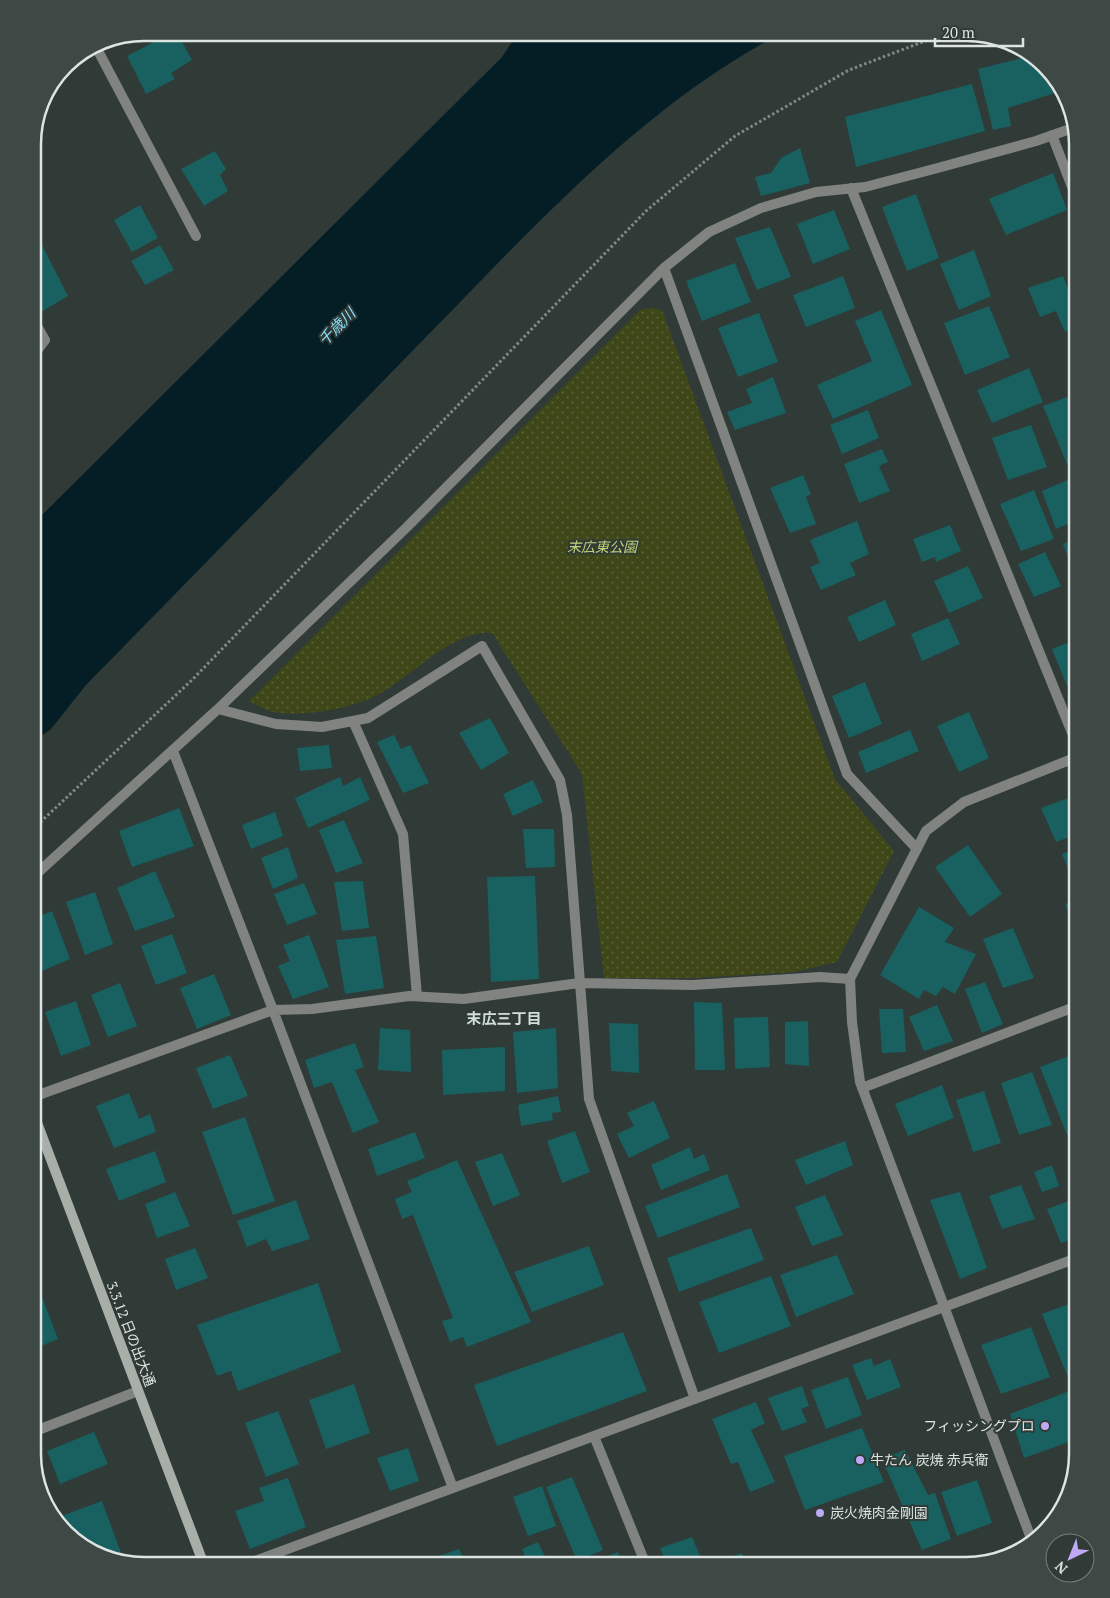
<svg xmlns="http://www.w3.org/2000/svg" width="1110" height="1598" font-family="'PT Serif','Noto Sans JP',serif">
	<defs>
		<pattern id="green-dots" width="8" height="8" patternUnits="userSpaceOnUse" patternTransform="scale(1.25)"><rect width="8" height="8" fill="#3f4719"/><path d="M2 2h.1M6 6h.1" fill="none" stroke="#5a613a" stroke-width="1.8" stroke-linecap="round"/></pattern>
	</defs>
	<rect width="100%" height="100%" fill="#303a36"/>
	<path fill="url(#green-dots)" d="M651 308 662 310 835 779 894 851 837 962 794 972 692 978H604L582 774 492 633C456 628 411 676 381 693 354 709 304 717 273 712 265 710 256 705 249 701L640 310Z"/>
	<path fill="#051e26" d="M518 33H782C643 105 534 227 425 338 312 454 199 570 86 685L51 729 33 742V524L502 57Z"/>
	<path fill="#186160" d="M171 33H177L192 60 171 73 175 79 146 94 127 56Z
		M1030 56 1050 75 1055 93 1008 108 1011 126 993 130 978 69Z
		M972 84 985 131 856 167 845 117Z
		M800 148 810 183 761 196 755 177 771 173 781 158Z
		M215 151 226 169 220 175 228 191 204 206 181 169Z
		M1053 173 1067 210 1006 235 989 199Z
		M916 194 939 258 907 271 882 207Z
		M140 205 158 238 132 252 114 220Z
		M834 210 850 249 813 264 797 224Z
		M770 227 791 277 757 290 735 238Z
		M40 241 68 296 41 312 33 296V245Z
		M160 245 174 270 145 285 131 261Z
		M974 250 991 296 959 310 940 264Z
		M735 263 751 302 702 321 686 281Z
		M843 276 855 308 806 327 793 295Z
		M1063 276 1077 311V326L1065 332 1056 311 1040 317 1028 288Z
		M989 306 1010 357 965 375 944 323Z
		M881 310 912 385 833 419 817 385 872 361 855 321Z
		M759 313 778 362 738 377 718 328Z
		M1029 368 1043 402 992 423 977 390Z
		M773 377 786 413 735 430 727 412 752 403 746 389Z
		M1067 397 1075 413 1077 412V461L1067 464 1043 406Z
		M868 410 879 438 842 454 830 425Z
		M1031 425 1047 467 1008 480 992 438Z
		M882 449 888 462 879 466 890 491 859 503 844 464Z
		M803 475 811 494 806 497 816 524 790 533 770 488Z
		M1077 476V520L1056 529 1042 491Z
		M1034 490 1054 539 1021 551 1000 504Z
		M857 521 869 554 850 563 856 575 821 590 810 567 820 563 810 540Z
		M950 525 961 551 936 562 935 557 922 562 913 539Z
		M1077 538V577L1076 578 1063 544Z
		M1045 552 1061 586 1034 597 1018 564Z
		M968 566 983 598 949 613 934 581Z
		M885 600 896 625 859 642 847 617Z
		M948 618 960 644 922 661 911 634Z
		M1077 639V682L1067 686 1052 649Z
		M865 682 882 724 849 738 832 696Z
		M969 712 989 758 959 772 937 726Z
		M490 718 509 753 481 770 459 733Z
		M910 730 919 751 866 773 858 752Z
		M394 735 401 749 410 745 429 783 403 793 377 742Z
		M329 745 332 768 300 771 297 748Z
		M340 777 343 786 360 777 370 800 308 828 295 798Z
		M533 780 543 802 513 816 503 794Z
		M1077 795V834L1056 842 1041 808Z
		M179 808 194 846 132 867 119 831Z
		M275 812 283 836 251 849 242 825Z
		M344 820 363 863 336 873 319 830Z
		M523 829H554L555 867 526 868Z
		M968 845 1002 894 970 917 935 867Z
		M288 847 298 878 273 889 261 858Z
		M1077 848V891L1062 854Z
		M155 871 175 917 135 931 117 888Z
		M535 876 539 979 491 982 487 877Z
		M363 881 369 928 342 931 334 882Z
		M304 883 317 914 287 925 274 894Z
		M95 892 113 944 85 955 66 902Z
		M1077 899V936L1065 904Z
		M919 907 954 928 945 942 976 954 955 994 943 987 936 996 924 990 919 999 880 975Z
		M52 911 70 959 37 973 33 961V919Z
		M1013 928 1034 978 1003 988 983 939Z
		M172 934 187 973 156 985 141 946Z
		M309 935 329 987 293 999 278 966 290 961 283 945Z
		M376 936 384 988 345 994 336 940Z
		M214 974 231 1015 197 1029 180 988Z
		M985 982 1003 1024 982 1033 965 989Z
		M120 983 137 1026 108 1037 91 995Z
		M76 1001 91 1045 61 1056 45 1012Z
		M694 1002 722 1003 725 1070H695Z
		M937 1005 953 1041 924 1051 909 1017Z
		M879 1009H903L906 1052 882 1053Z
		M768 1017 770 1067 735 1069 734 1018Z
		M808 1021 809 1066 785 1064V1022Z
		M609 1023 638 1024 639 1073 611 1071Z
		M380 1028 410 1030 411 1072 378 1070Z
		M556 1028 558 1088 517 1093 513 1032Z
		M355 1043 364 1067 355 1070 379 1122 353 1133 332 1082 314 1088 305 1060Z
		M505 1047V1091L443 1095 442 1050Z
		M230 1055 248 1096 213 1109 196 1068Z
		M1069 1056 1077 1076V1131L1067 1135 1040 1067Z
		M1032 1072 1052 1125 1019 1135 1001 1083Z
		M942 1085 954 1118 908 1136 895 1104Z
		M984 1091 1001 1143 973 1152 956 1100Z
		M129 1093 139 1119 150 1114 156 1132 114 1148 96 1106Z
		M558 1096 561 1112 552 1113 553 1120 521 1126 518 1105Z
		M654 1101 670 1138 629 1158 617 1134 634 1126 627 1113Z
		M245 1117 275 1201 233 1215 202 1132Z
		M575 1131 590 1172 562 1183 547 1141Z
		M415 1132 425 1158 377 1176 368 1149Z
		M845 1141 853 1165 806 1185 795 1160Z
		M690 1147 694 1159 704 1154 710 1170 661 1190 651 1165Z
		M155 1151 166 1182 119 1201 106 1169Z
		M502 1153 520 1195 493 1206 475 1162Z
		M457 1160 531 1322 467 1347 463 1337 450 1342 442 1321 453 1318 413 1215 402 1219 395 1199 412 1192 407 1181Z
		M1052 1165 1059 1186 1042 1192 1034 1172Z
		M727 1174 740 1207 658 1238 645 1206Z
		M1021 1185 1035 1219 1002 1229 989 1196Z
		M175 1192 190 1226 157 1238 145 1204Z
		M960 1192 987 1268 960 1279 930 1200Z
		M825 1195 843 1235 812 1246 795 1207Z
		M1077 1198V1237L1061 1243 1047 1209Z
		M296 1200 310 1239 272 1251 266 1239 247 1247 237 1221Z
		M751 1228 764 1260 679 1292 667 1258Z
		M589 1246 604 1285 532 1312 514 1272Z
		M195 1248 208 1278 176 1290 165 1259Z
		M837 1255 854 1294 796 1317 780 1275Z
		M33 1273 58 1339 33 1349Z
		M771 1276 791 1326 719 1353 699 1302Z
		M318 1283 341 1352 238 1391 231 1371 217 1376 197 1325Z
		M1077 1301V1382L1071 1385 1042 1314Z
		M1031 1327 1050 1377 1001 1394 981 1345Z
		M623 1332 647 1391 497 1446 474 1385Z
		M871 1358 874 1366 890 1359 901 1387 867 1400 852 1365Z
		M848 1377 862 1415 826 1429 811 1390Z
		M354 1384 370 1433 326 1449 309 1400Z
		M802 1386 809 1406 801 1409 807 1422 782 1431 768 1398Z
		M1077 1388V1439L1024 1458 1010 1414Z
		M33 1402 41 1421 33 1424Z
		M756 1402 765 1423 751 1430 775 1482 750 1492 738 1462 731 1464 712 1419Z
		M278 1411 299 1464 266 1477 245 1423Z
		M862 1428 884 1482 805 1510 784 1456Z
		M94 1432 108 1464 60 1484 47 1451Z
		M408 1448 419 1481 390 1491 377 1458Z
		M905 1450 928 1495 935 1493 951 1539 922 1550 882 1459Z
		M572 1477 603 1550 577 1561 546 1487Z
		M288 1478 306 1527 250 1549 235 1511 264 1501 259 1488Z
		M977 1480 992 1523 957 1536 941 1492Z
		M542 1486 556 1526 528 1536 513 1497Z
		M102 1501 124 1561 88 1550 56 1518Z
		M692 1537 704 1565H667L660 1548Z
		M538 1542 549 1565H529L522 1549Z
		M459 1549 466 1565H424L422 1562Z
		M618 1552 623 1565H584Z
		M742 1553 747 1565H708Z
		M405 1558 408 1565H385Z"/>
	<g fill="none" stroke-linecap="round" stroke-linejoin="round">
		<path stroke="#818a86" stroke-width="3" stroke-dasharray="2.5 2.5" stroke-linecap="butt" d="M33 829 192 680 646 211 735 136 849 70 946 33"/>
		<path stroke="#80837f" stroke-width="10" d="M95 45 196 236
			M1052 135 1077 200
			M851 188 1077 745
			M664 268 847 774 917 849
			M33 352H36L45 340 33 319
			M218 709 276 724 322 727 368 718 482 646 560 780 567 815 589 1099 695 1399
			M353 721 403 834 417 996
			M173 751 273 1010 453 1488
			M33 877 218 709 407 527 664 268 709 232 761 208 816 192 865 187 934 169 1036 141 1073 128
			M862 1088 1077 1006
			M33 1097 273 1010 312 1009 409 996 464 999 579 983 693 985 820 977 850 979
			M33 1432 138 1391
			M594 1436 646 1565
			M1032 1541 860 1082 852 1022 850 979 926 831 964 802 1077 757
			M244 1565 1077 1258"/>
		<path stroke="#a8aea8" stroke-width="10" d="M33 1112 204 1565"/>
	</g>
	<g fill="#bea9f5" stroke="#303a36" stroke-width="2">
		<circle cx="1045" cy="1426" r="5"/>
		<circle cx="860" cy="1460" r="5"/>
		<circle cx="820" cy="1513" r="5"/>
	</g>
	<g text-anchor="middle" stroke-width="4" stroke-linejoin="round" paint-order="stroke">
		<g font-size="14" font-style="italic" fill="#c0d177" stroke="#303a36">
			<text x="602" y="552">末広東公園</text>
		</g>
		<g font-size="14" fill="#dde4e1" stroke="#303a36">
			<text transform="translate(131 1334) rotate(69)" y="5">3.3.12 日の出大通</text>
		</g>
		<g font-size="14" fill="#dde4e1" stroke="#303a36" text-anchor="start">
			<text x="1035" y="1431" text-anchor="end">フィッシングプロ</text>
			<text x="870" y="1465">牛たん 炭焼 赤兵衛</text>
			<text x="830" y="1518">炭火焼肉金剛園</text>
		</g>
		<g font-size="15" font-style="italic" fill="#87dffa" stroke="#303a36">
			<text transform="translate(337 327) rotate(-45)" y="5">千歳川</text>
		</g>
		<g font-size="15" font-weight="bold" fill="#d1ded9" stroke="#303a36">
			<text x="504" y="1024">末広三丁目</text>
		</g>
	</g>
	<path d="M0 0H1110V1598H0ZM144 41H966A103 103 0 0 1 1069 144V1454A103 103 0 0 1 966 1557H144A103 103 0 0 1 41 1454V144A103 103 0 0 1 144 41Z" fill="#3e4844" fill-rule="evenodd"/>
	<path fill="none" stroke="#dde4e1" stroke-width="2.5" d="M144 41H966A103 103 0 0 1 1069 144V1454A103 103 0 0 1 966 1557H144A103 103 0 0 1 41 1454V144A103 103 0 0 1 144 41Z"/>
	<g transform="translate(1070 1558) rotate(223)"><circle r="24" fill="#303a36" stroke="#757e7a"/>
	<path d="M0-4L9 19L0 12L-9 19Z" fill="#bea9f5"/>
	<text y="-8" font-size="14" font-weight="bold" text-anchor="middle" fill="#dde4e1">N</text>
	</g>
	<path d="M935 38v8h88v-8" fill="none" stroke="#dde4e1" stroke-width="2.5"/>
	<text x="942" y="38" font-size="15" fill="#dde4e1" stroke="#303a36" stroke-width="4" paint-order="stroke">20 m</text>
</svg>
